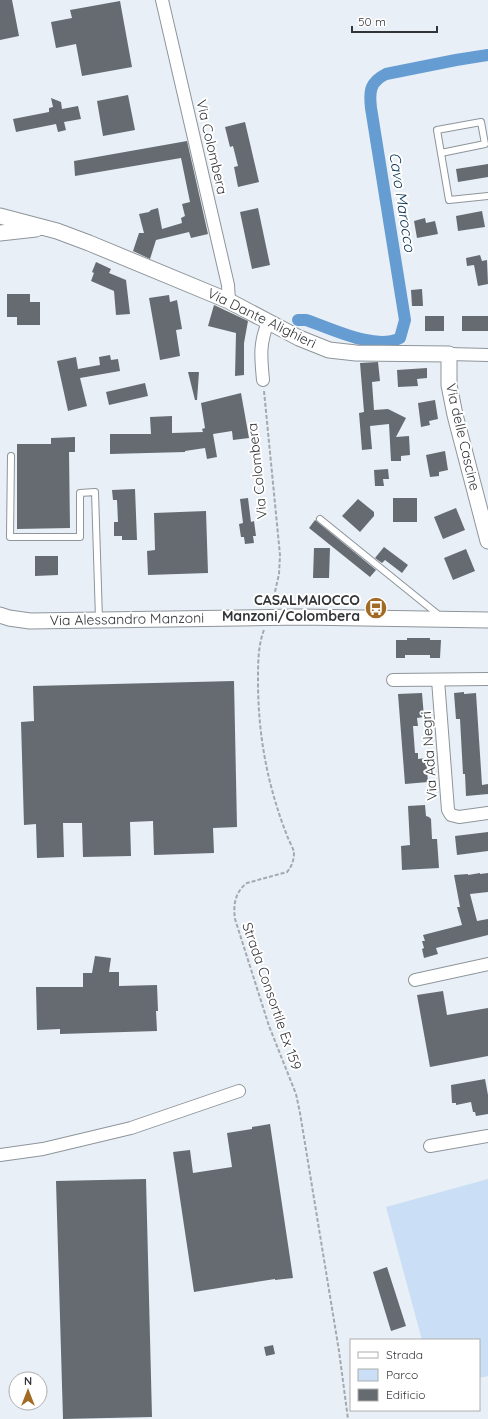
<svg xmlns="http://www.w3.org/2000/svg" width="488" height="1419" font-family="Quicksand,sans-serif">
	<rect width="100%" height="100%" fill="#e8eff6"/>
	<path fill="#cadff5" d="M488 1179V1376L479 1378V1340H422L386 1207Z"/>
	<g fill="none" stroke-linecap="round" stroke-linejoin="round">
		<path stroke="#659cd2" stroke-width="12" d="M298 320H306C331 328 375 351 400 338L405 320 371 108C369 91 370 82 386 74L456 60 488 55"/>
	</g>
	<path fill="#656b71" d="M0 0H12L19 36 0 40Z
		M120 1 132 67 82 76 76 44 56 48 51 22 72 18 70 10Z
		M128 95 135 130 103 136 97 101Z
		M51 98 61 102 62 109 78 106 81 119 64 122 66 130 58 132 56 124 16 132 13 119 49 112V108L53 107Z
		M245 122 259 182 238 187 234 167 238 166 233 146 230 147 225 127Z
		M187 141 208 234 191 238 189 232 156 240 150 259 133 251 139 233H144L139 214 149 212 151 210 158 208 162 229 182 223 181 218 185 216 182 204 190 202 181 158 75 176 74 161Z
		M488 164V177L458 182 456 169Z
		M258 208 270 265 252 269 240 212Z
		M482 211 485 227 458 231 456 216Z
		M425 218 426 223 435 221 438 234 417 238 414 221Z
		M480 255 482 261 487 260 488 284 478 286 474 265 467 266 466 258Z
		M96 262 111 269 109 273 126 280 130 314 116 315 114 291 91 281 94 273 92 272Z
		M422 289 423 306H412L411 290Z
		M7 294H30V302H40V325H17V317H7Z
		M169 295 170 302 177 300 182 329 176 330 180 356 160 360 149 298Z
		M214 305 248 321 244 343V375L235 376 236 333 208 326Z
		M425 316H444V331H425Z
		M462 316H488V331H462Z
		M110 355 111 360 118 359 120 371 80 378 87 406 68 411 57 361 76 357 78 369 100 365 99 357Z
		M378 362 380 381 372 382 374 410 388 409 406 418 396 437 409 436 410 455 401 456V461H391L389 424 370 426 372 449 362 450 359 413 364 412 360 363Z
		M427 368V378L417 379 418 386 398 387 397 370Z
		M188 372H199L197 400H195Z
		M145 383 148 396 109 405 106 392Z
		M241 393 249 438 233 440 232 431 213 434 217 457 207 459 205 448 185 451V452L110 454V434H151L150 417 172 416V433L203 432 202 429 205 428 201 403Z
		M435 400 438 419 429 421 430 425 421 427 418 403Z
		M75 437V452H69L70 528 17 529V444H51V438Z
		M445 451 448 470 439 472V476L430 477 426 455Z
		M388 469 389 479H383L384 486H375L374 470Z
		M135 489 137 540H122V536H114V522H118L117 500H113L112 490Z
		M248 498 251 522 254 521 256 536H253L254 543 245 544 244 537H241L239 524 243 523 240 499Z
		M393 498H417V522H393Z
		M358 499 374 512V516L360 532 342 516Z
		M456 508 465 530 443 539 434 517Z
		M206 511 208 573 148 575 147 551 155 550 154 513Z
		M315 520 376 570 370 577 309 528Z
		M384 547 408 565 402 573 385 560 382 563 375 558Z
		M314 548H330L329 578H313Z
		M466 549 475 571 453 580 444 558Z
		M35 556H58V575L35 576Z
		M407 638H430V640H441L440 658H430V655H405V658H396V640H407Z
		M234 681 237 827 213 828 214 853 154 855 153 821 130 822 131 856 83 857 82 823H63L64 857 37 858 36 824 24 825 21 722 34 721 33 686Z
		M464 692V694L476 693 482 785 488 784V794L466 796 465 774H463L460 719H456L454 693Z
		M422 693 424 717 417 718 418 726H413L415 753H418V759L426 758 428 782 405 784 398 694Z
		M425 805 426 816 429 817 431 819 432 839H437L439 868 402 870 401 846 410 845 408 806Z
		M488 832V851L457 855 455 836Z
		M480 873V874L488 873V892L470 894 477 921 488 919V935L436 948 438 954 424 958 422 949 424 948 422 941H425L423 935 462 925 457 907H460L454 875 468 874V875Z
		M95 956 111 958 109 972H119V986L157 985 158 1011H156L157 1031 60 1034V1029L37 1030 36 987H83V973H92Z
		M443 991 447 1015 488 1008V1056L430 1067 417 995Z
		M485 1079 488 1095V1114L476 1116 475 1112H473L471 1102 456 1105V1103H452L451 1085Z
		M270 1124 293 1278 275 1280V1279L194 1292 173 1152 190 1150 193 1173 232 1167 227 1133 252 1129V1127Z
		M146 1179 152 1417 63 1419 56 1181Z
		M387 1267 406 1326 391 1331 373 1272Z
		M273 1345 275 1354 266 1356 264 1347Z"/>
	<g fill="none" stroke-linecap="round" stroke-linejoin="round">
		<g stroke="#8e959b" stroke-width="8">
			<path id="service" d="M441 153 485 144 481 122 437 130 449 200 488 196
				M11 456 10 537H80V493L95 492 99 619
				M320 519 440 616"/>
		</g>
		<g stroke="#8e959b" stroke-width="14">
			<path id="minor" d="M162 0 228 285 229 301
				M449 354 488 355
				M263 380C261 357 259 345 268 322
				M393 680 488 679
				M438 680 448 810 451 815 459 817 488 813
				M415 980 488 964
				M430 1146 488 1136
				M0 1155 43 1149 131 1128 239 1091"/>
		</g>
		<g stroke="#8e959b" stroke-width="17">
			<path id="tertiary" d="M0 216 57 231 89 243 229 301 299 338 329 350 356 353 449 354V385L455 415 488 541
				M0 233 36 229
				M0 615 9 618 30 621 300 617 488 620"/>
		</g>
		<path stroke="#a4a9ae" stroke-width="2" stroke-dasharray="4 2" stroke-linecap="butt" d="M264 391 280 555 279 574 272 605
			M264 630C258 645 258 664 258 681 258 724 264 766 277 807 280 817 284 828 288 838 290 843 293 848 294 852 294 860 292 866 287 872L247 883C235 892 233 905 235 919L269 1026 296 1094 300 1113 339 1351 348 1419"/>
		<use href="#service" stroke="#fff" stroke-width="6"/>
		<use href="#minor" stroke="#fff" stroke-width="12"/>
		<use href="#tertiary" stroke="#fff" stroke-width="15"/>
	</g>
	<defs>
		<g id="bus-disc" transform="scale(1.15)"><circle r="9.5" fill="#a16b25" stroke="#fff"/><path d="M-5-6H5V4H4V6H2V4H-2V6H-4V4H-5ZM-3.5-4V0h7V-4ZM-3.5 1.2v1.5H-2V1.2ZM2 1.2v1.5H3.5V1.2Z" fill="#fff"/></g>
	</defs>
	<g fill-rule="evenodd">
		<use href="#bus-disc" x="376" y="608"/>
	</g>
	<g text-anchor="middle" stroke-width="4" stroke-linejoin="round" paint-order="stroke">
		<g font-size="14" fill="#323437" stroke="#fff">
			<text transform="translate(212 147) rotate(77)" y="5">Via Colombera</text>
			<text transform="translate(262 318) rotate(26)" y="5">Via Dante Alighieri</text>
			<text transform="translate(463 437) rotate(77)" y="5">Via delle Cascine</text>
			<text transform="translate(257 471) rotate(-96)" y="5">Via Colombera</text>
			<text transform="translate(127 619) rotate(-1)" y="5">Via Alessandro Manzoni</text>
			<text transform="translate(429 756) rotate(-94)" y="5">Via Ada Negri</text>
			<text transform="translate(272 996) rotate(71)" y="5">Strada Consortile Ex 159</text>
		</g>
		<g font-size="14" font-weight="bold" fill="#323437" stroke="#fff" text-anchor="end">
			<text x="360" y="605">CASALMAIOCCO<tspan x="360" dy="16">Manzoni/Colombera</tspan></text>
		</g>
		<g font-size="15" font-style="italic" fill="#083356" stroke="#fff">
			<text transform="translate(402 202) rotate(81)" y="5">Cavo Marocco</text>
		</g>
	</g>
	<rect x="350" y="1339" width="130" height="72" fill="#ffffff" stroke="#adaeaf"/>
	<rect x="358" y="1352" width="20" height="6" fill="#ffffff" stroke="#adaeaf"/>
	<text x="386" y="1359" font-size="12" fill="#323437">Strada</text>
	<rect x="358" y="1369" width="20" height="12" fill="#cadff5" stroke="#adaeaf"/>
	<text x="386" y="1379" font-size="12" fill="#323437">Parco</text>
	<rect x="358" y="1389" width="20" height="12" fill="#656b71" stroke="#adaeaf"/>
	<text x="386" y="1399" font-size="12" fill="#323437">Edificio</text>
	<g transform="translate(28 1391)"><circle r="19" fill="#ffffff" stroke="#adaeaf"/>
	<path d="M0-3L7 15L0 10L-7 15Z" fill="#a16b25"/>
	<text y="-6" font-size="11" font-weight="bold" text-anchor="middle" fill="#323437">N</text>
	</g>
	<path d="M352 26v6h85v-6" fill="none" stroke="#323437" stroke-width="2"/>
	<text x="358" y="26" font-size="12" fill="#323437" stroke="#ffffff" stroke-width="3" paint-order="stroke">50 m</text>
</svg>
